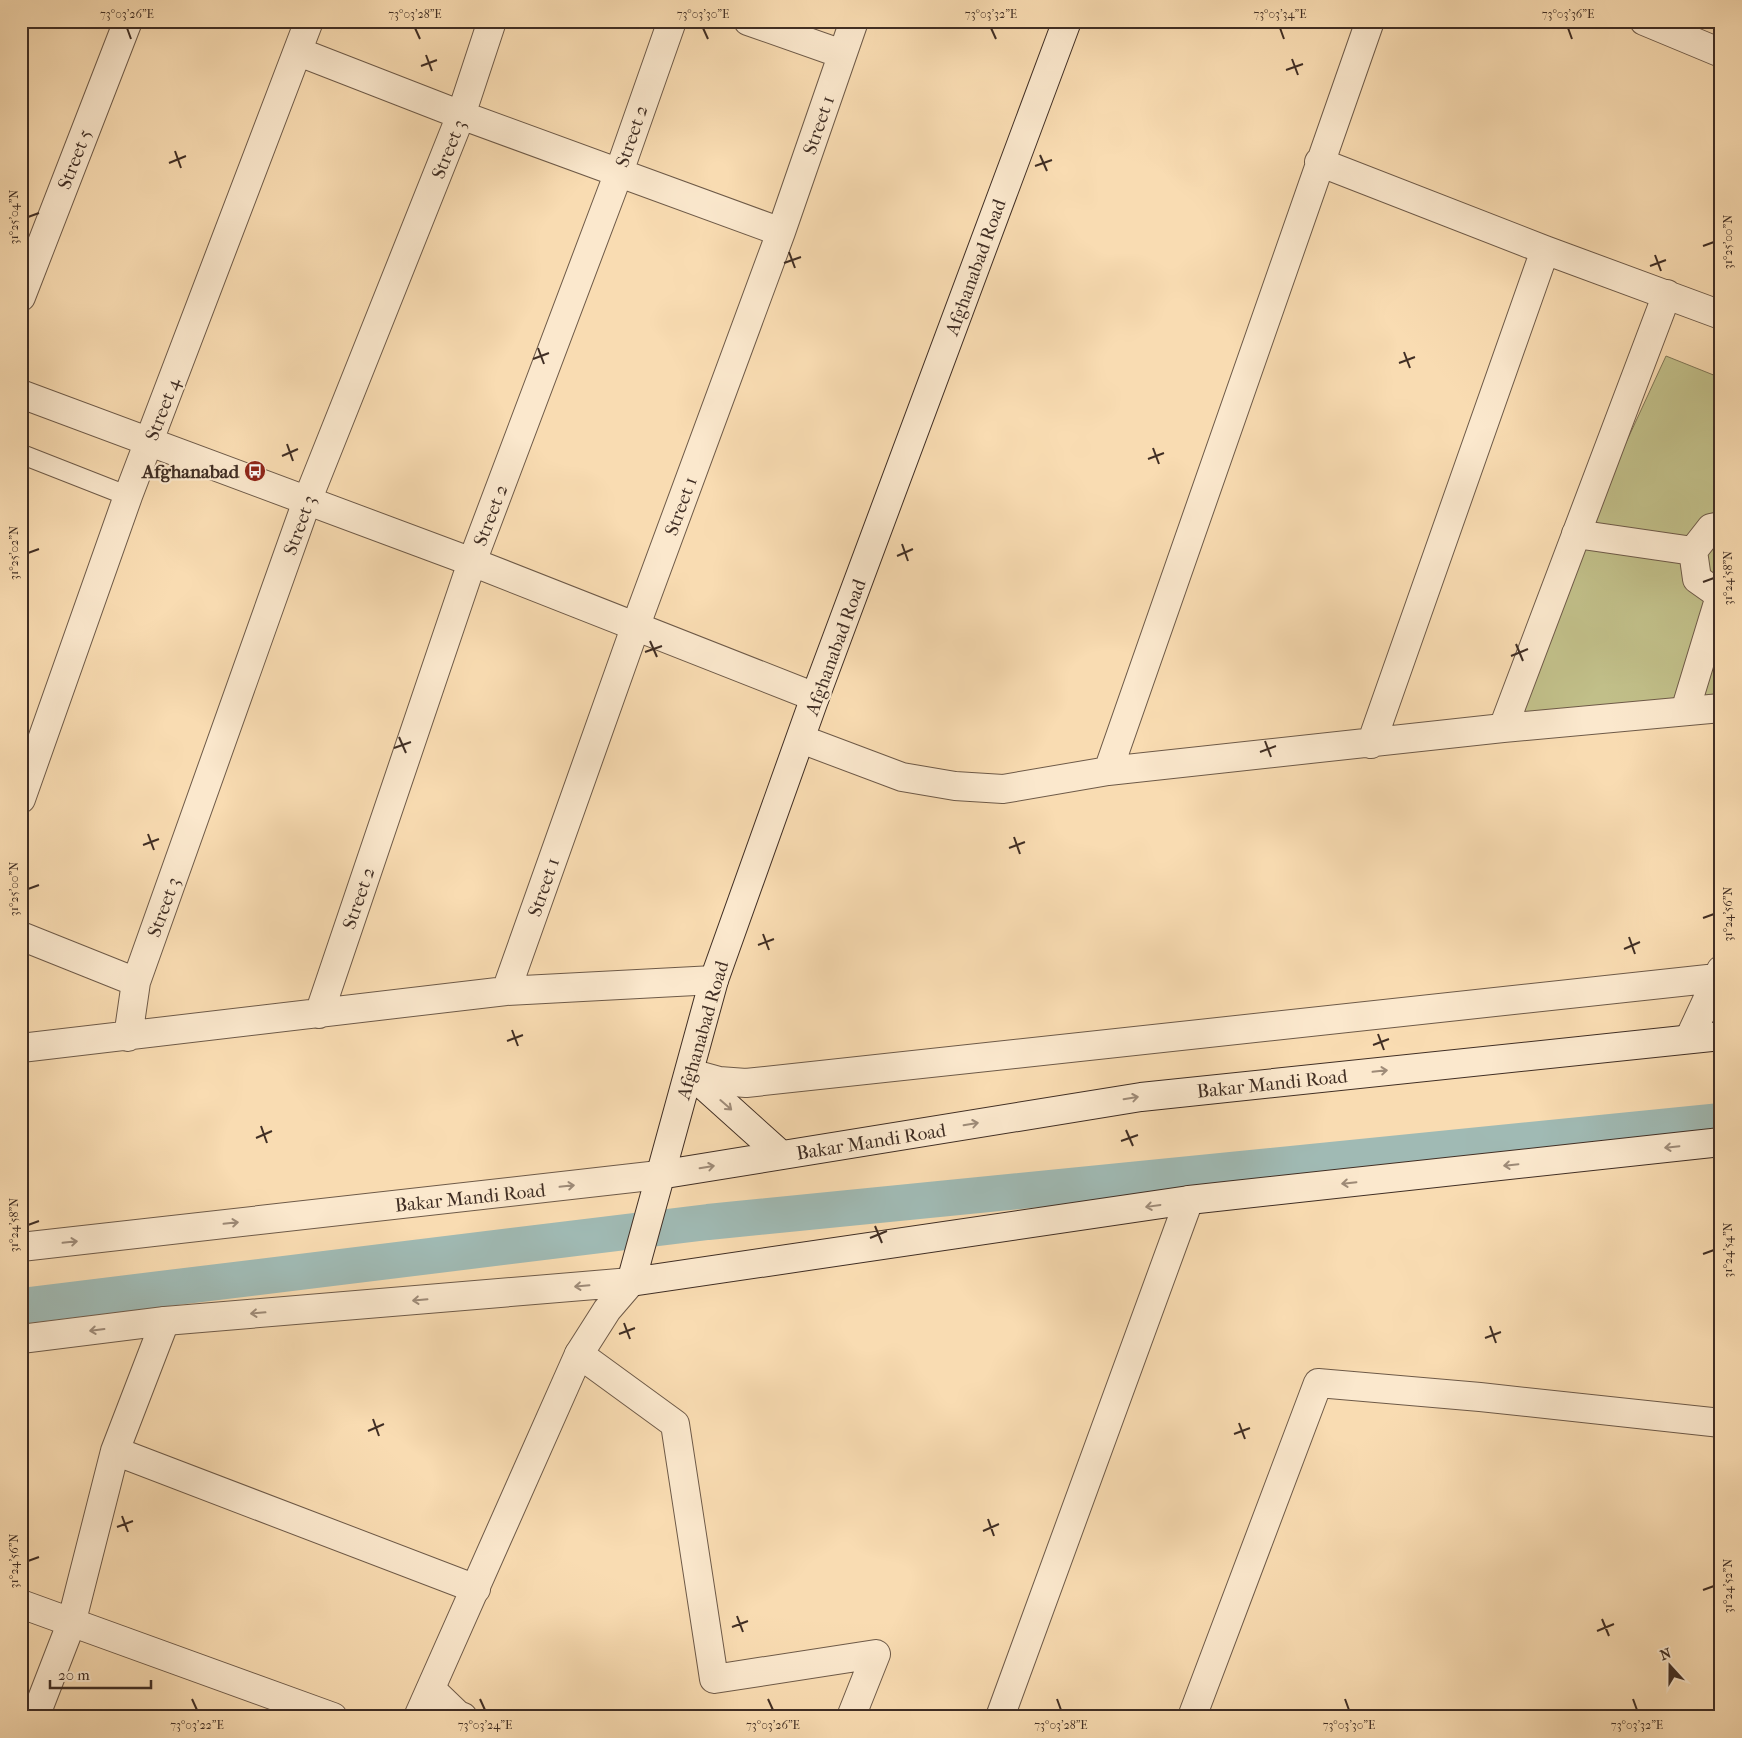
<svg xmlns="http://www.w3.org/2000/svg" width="1742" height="1738" font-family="'IM FELL French Canon',serif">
	<rect width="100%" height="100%" fill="#f9dcb2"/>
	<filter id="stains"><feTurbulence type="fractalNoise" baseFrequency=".004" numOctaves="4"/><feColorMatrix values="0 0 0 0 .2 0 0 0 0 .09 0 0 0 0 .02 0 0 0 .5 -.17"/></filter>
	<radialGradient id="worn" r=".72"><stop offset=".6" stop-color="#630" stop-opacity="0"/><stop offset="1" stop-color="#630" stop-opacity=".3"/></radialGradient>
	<path fill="#c1bf89" stroke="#807656" d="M1666 356 1721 378V704L1496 724Z"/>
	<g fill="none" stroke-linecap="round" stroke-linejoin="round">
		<path stroke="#a0bab4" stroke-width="36" d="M21 1306 708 1222 1721 1121"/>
		<g stroke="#6e5a48" stroke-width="21">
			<path id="service" d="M21 454 128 496"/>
		</g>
		<g stroke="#6e5a48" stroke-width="30">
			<path id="pedestrian" d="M1721 526 1711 528 1693 551 1697 579 1721 596
				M1576 534 1693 551
				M1685 711 1720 596"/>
		</g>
		<g stroke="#6e5a48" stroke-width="30">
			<path id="minor" d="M748 21 842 54
				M1644 21 1721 53
				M299 52 461 115 781 232
				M1319 162 1545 250 1721 315
				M21 297 128 21
				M21 394 472 562 815 697
				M1503 728 1667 294
				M801 739 902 777 955 786 1003 789 1108 771 1503 728 1721 708
				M1371 744 1545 250
				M1108 771 1370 21
				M21 799 128 496 309 21
				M21 936 136 982
				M506 991 636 625 781 232 854 21
				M319 1014 472 562 619 172 672 21
				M128 1037 136 982 307 501 461 115 492 21
				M1689 1039 1721 970
				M21 1048 506 991 714 980
				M690 1073 719 1081 746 1083 1717 978
				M579 1354 675 1424 714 1679 876 1654 851 1717
				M115 1451 476 1589
				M21 1604 333 1717
				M431 1689 458 1715 463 1717
				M35 1717 71 1624 115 1451 165 1321
				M1000 1717 1189 1200
				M1192 1717 1318 1383 1480 1397 1721 1423"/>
		</g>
		<g stroke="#6e5a48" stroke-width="30">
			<path id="tertiary" d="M21 1247 659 1175
				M21 1339 165 1321 631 1282
				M418 1717 579 1354 607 1310 631 1282"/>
		</g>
		<g stroke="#402e24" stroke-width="30">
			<path id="secondary" d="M1067 21 815 697 714 980 631 1282 1189 1200 1721 1142
				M690 1073 781 1155
				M659 1175 1141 1097 1721 1036"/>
		</g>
		<use href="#service" stroke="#fbe8cd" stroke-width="19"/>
		<use href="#pedestrian" stroke="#fbe8cd" stroke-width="28"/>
		<use href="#minor" stroke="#fbe8cd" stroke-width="28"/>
		<use href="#tertiary" stroke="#fbe8cd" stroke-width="28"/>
		<use href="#secondary" stroke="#fbe8cd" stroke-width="28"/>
	</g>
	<defs><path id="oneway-shaft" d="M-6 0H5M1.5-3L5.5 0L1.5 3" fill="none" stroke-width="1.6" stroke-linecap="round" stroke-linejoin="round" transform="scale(1.25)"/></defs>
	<g stroke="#9e8b78">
		<use href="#oneway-shaft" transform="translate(1380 1071) rotate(-6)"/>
		<use href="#oneway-shaft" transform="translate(1131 1098) rotate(-9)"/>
		<use href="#oneway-shaft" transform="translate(726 1105) rotate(41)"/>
		<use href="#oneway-shaft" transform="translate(971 1124) rotate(-9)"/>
		<use href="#oneway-shaft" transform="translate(1672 1147) rotate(174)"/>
		<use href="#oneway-shaft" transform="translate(1511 1165) rotate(174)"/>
		<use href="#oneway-shaft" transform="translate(707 1167) rotate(-9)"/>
		<use href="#oneway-shaft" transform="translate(1349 1183) rotate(174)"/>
		<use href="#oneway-shaft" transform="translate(567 1186) rotate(-6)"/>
		<use href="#oneway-shaft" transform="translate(1153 1206) rotate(172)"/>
		<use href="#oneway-shaft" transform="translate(231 1223) rotate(-6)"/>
		<use href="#oneway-shaft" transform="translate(70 1242) rotate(-6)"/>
		<use href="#oneway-shaft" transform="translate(582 1286) rotate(175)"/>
		<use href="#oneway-shaft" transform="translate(420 1300) rotate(175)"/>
		<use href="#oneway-shaft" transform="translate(258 1313) rotate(175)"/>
		<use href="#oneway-shaft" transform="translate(97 1330) rotate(173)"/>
	</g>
	<path fill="none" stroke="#402e24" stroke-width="2" d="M127 28 131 39M415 28 420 39M703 28 708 39M991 28 996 39M1280 28 1284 39M1568 28 1572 39M426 55 432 71M1292 59 1298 75M421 66 437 60M1286 70 1303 64M175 151 181 168M1040 155 1047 171M169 163 186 156M1035 166 1052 160M28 217 39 213M1703 246 1714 242M789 252 795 268M1655 255 1661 271M784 263 801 257M1650 266 1666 260M538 348 544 364M1404 352 1410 368M533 359 549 353M1399 363 1415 357M287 444 293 461M1153 448 1159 464M282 456 298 449M1148 459 1164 453M902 544 908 561M28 553 39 549M897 556 913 549M1703 582 1714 578M650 641 657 657M1516 644 1523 661M645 652 662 646M1511 656 1528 649M399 737 406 753M1265 741 1271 757M394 748 411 742M1260 752 1276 746M148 834 154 850M1014 837 1020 854M143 845 159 839M1009 848 1025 842M28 889 39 885M1703 918 1714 914M763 934 769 950M1629 937 1635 954M758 945 774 939M1624 949 1640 942M512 1030 518 1046M1378 1034 1384 1050M507 1041 523 1035M1373 1045 1389 1039M261 1126 267 1143M1126 1130 1133 1146M256 1138 272 1131M1121 1141 1138 1135M28 1225 39 1221M875 1226 882 1243M870 1238 887 1231M1703 1254 1714 1250M624 1323 630 1339M1490 1326 1496 1343M619 1334 635 1328M1485 1338 1501 1332M373 1419 379 1436M1239 1423 1245 1439M368 1431 384 1424M1234 1434 1250 1428M122 1516 128 1532M988 1519 994 1536M117 1527 133 1521M983 1531 999 1524M28 1561 39 1557M1703 1590 1714 1586M737 1616 743 1632M1602 1619 1609 1636M732 1627 748 1621M1597 1631 1614 1624M192 1699 197 1710M480 1699 485 1710M768 1699 773 1710M1057 1699 1061 1710M1345 1699 1349 1710M1633 1699 1637 1710"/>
	<defs>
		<g id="bus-disc" transform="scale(1.125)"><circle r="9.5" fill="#8f2418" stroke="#fbe8cd"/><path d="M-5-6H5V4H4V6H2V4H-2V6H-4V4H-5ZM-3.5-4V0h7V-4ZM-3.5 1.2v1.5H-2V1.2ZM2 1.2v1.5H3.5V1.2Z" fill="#fff"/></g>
	</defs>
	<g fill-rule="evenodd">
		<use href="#bus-disc" x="255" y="471"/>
	</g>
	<g text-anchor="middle" stroke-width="4.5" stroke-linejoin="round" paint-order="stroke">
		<g font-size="19" fill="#402e24" stroke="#fbe8cd">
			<text transform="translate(818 125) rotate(-71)" y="7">Street 1</text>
			<text transform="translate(631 136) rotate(-71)" y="7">Street 2</text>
			<text transform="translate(448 149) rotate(-68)" y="7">Street 3</text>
			<text transform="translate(74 159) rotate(-69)" y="7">Street 5</text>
			<text transform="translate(975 267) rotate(-70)" y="7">Afghanabad Road</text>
			<text transform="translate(162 409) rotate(-69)" y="7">Street 4</text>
			<text transform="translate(680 506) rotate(-70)" y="7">Street 1</text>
			<text transform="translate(490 515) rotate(-69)" y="7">Street 2</text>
			<text transform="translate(299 525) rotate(-70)" y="7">Street 3</text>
			<text transform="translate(835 647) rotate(-70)" y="7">Afghanabad Road</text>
			<text transform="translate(543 887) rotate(-71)" y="7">Street 1</text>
			<text transform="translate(358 898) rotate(-71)" y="7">Street 2</text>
			<text transform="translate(163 907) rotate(-70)" y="7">Street 3</text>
			<text transform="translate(702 1030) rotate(-74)" y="7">Afghanabad Road</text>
			<text transform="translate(1272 1083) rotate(-6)" y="7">Bakar Mandi Road</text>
			<text transform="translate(871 1141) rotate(-9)" y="7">Bakar Mandi Road</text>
			<text transform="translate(470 1197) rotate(-6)" y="7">Bakar Mandi Road</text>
		</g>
		<g font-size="19" font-weight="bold" fill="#402e24" stroke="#fbe8cd" text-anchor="end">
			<text x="239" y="478">Afghanabad</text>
		</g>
	</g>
	<rect width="1742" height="1738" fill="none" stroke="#f9dcb2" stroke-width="55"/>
	<g transform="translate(1670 1666) rotate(339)" stroke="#fbe8cd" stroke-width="4" paint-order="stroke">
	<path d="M0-4L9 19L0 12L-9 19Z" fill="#402e24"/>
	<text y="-8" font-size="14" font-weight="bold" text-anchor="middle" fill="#402e24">N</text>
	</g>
	<path d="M50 1680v8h101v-8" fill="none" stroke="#402e24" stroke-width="2.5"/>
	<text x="58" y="1680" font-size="15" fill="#402e24" stroke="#fbe8cd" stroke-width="4" paint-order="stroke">20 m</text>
	<rect x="28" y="28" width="1686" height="1682" fill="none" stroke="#402e24" stroke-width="2"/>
	<g font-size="12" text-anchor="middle" fill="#402e24">
		<text x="127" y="18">73°03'26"E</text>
		<text x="415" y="18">73°03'28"E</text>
		<text x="703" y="18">73°03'30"E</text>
		<text x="991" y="18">73°03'32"E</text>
		<text x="1280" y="18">73°03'34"E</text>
		<text x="1568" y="18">73°03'36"E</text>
		<text transform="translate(14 217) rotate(-90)" y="4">31°25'04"N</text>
		<text transform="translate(1728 242) rotate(-90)" y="4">31°25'00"N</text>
		<text transform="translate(14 553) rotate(-90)" y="4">31°25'02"N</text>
		<text transform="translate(1728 578) rotate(-90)" y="4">31°24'58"N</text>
		<text transform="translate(14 889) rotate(-90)" y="4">31°25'00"N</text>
		<text transform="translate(1728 914) rotate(-90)" y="4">31°24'56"N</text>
		<text transform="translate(14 1225) rotate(-90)" y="4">31°24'58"N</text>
		<text transform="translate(1728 1250) rotate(-90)" y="4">31°24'54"N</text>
		<text transform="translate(14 1561) rotate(-90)" y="4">31°24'56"N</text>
		<text transform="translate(1728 1586) rotate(-90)" y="4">31°24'52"N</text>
		<text x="197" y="1729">73°03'22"E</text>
		<text x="485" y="1729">73°03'24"E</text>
		<text x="773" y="1729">73°03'26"E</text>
		<text x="1061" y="1729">73°03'28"E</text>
		<text x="1349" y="1729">73°03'30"E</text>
		<text x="1637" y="1729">73°03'32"E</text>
	</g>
	<rect width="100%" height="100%" filter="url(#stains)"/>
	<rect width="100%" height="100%" fill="url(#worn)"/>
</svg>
